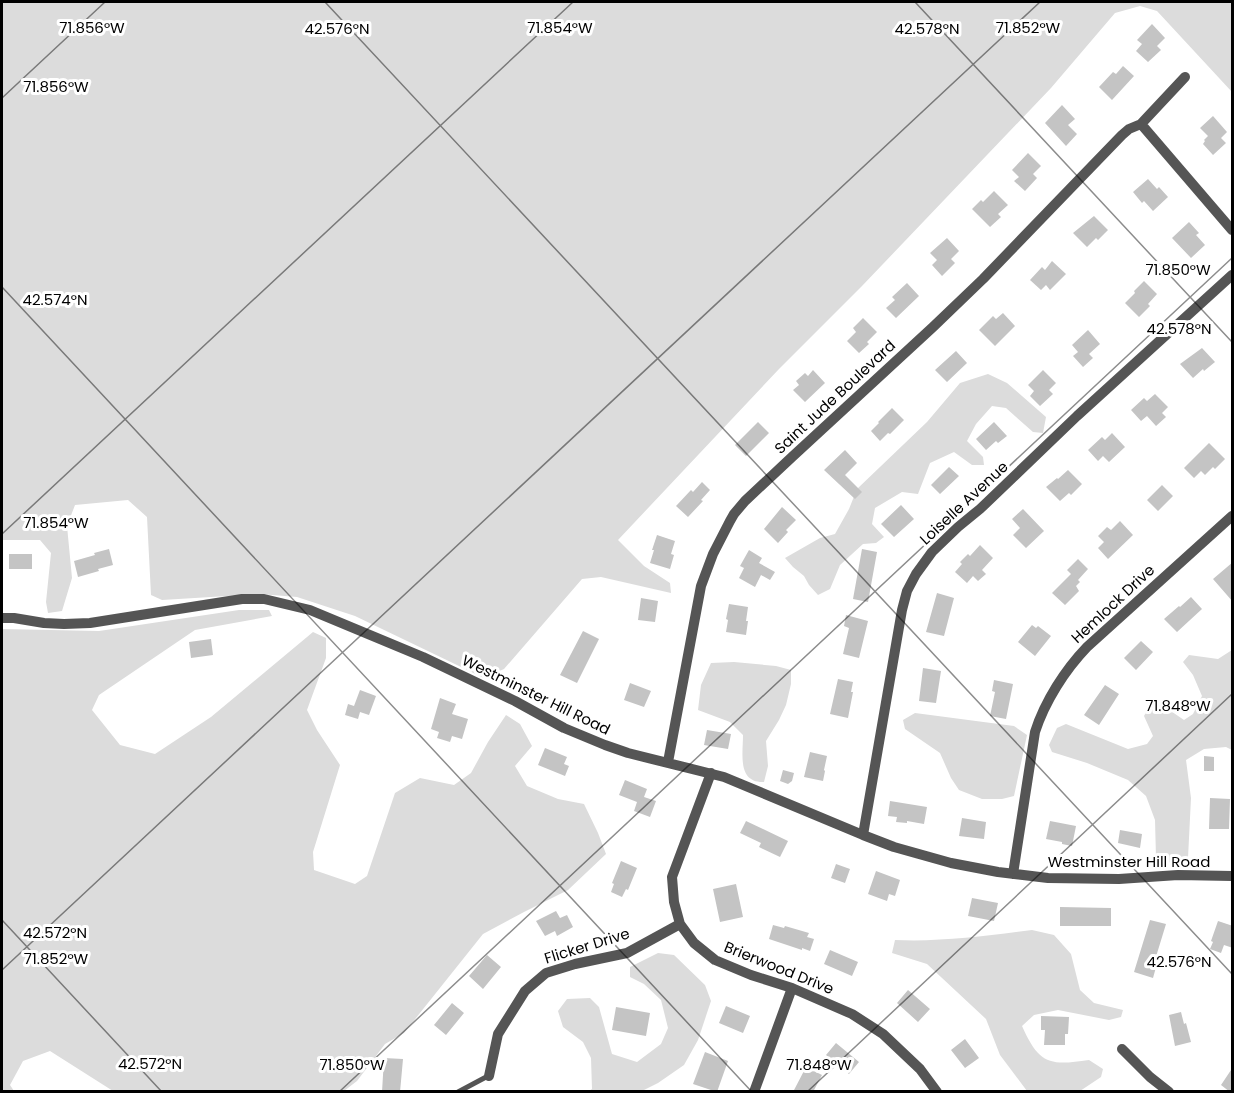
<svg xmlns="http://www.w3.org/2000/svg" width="1234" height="1093" font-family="Poppins,sans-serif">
	<rect width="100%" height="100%" fill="#fff"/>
	<path fill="#dcdcdc" d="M2 2H1232V92L1157 11 1140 6 1115 13 1051 88 862 286 779 369 618 540 644 566 670 583 671 593 601 577 582 579 504 669 484 678 355 616 297 597 260 594 162 600 151 595 147 517 128 500 75 505 67 526 72 578 62 611 48 613 46 602 51 553 40 540H2Z
		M988 374 1007 383 1046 417 1043 433 1033 432 1006 408 992 406 976 424 967 441 983 457 984 465H972L954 452 930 463 918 494 902 492 875 508 872 524 884 537 876 543 863 544 840 565 830 589 818 595 809 585 804 576 793 567 785 558 820 538 835 534 849 509 857 489 927 422 960 383Z
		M239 610H269L272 616 195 630 99 695 92 710 120 745 155 754 211 717 313 632 326 638V658L307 710 317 730 340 765 313 852 314 870 355 884 367 876 395 793 420 778 454 785 471 773 488 742 506 715 520 724 532 746 515 766 527 786 558 799 584 804 598 833 606 854 568 890 524 912 483 934 404 1033 385 1044 357 1081 344 1091H113L50 1051 23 1061 10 1085 14 1091H2V629L99 631Z
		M1232 650V750L1226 747 1204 749 1186 760 1191 798 1188 858 1181 866 1156 858 1155 820 1146 796 1128 780 1087 763 1052 752 1049 745 1057 728 1066 724 1128 749 1147 744 1153 736 1144 716 1150 705H1162L1184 720 1193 714 1202 696 1193 675 1183 662 1189 655 1218 659Z
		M734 662 776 666 791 670V684L786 705 779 720 766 741 768 766 764 782C737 783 743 754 743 735L730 722 698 710 701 685 711 663Z
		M915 713 1014 726 1027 735 1014 796 1002 799H982L959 790 951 778 940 753 905 729 903 720Z
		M1032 930 1054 935 1071 954 1080 990 1094 1003 1123 1010 1121 1017 1109 1020 1058 1010 1034 1015 1022 1026C1039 1064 1049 1066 1089 1060L1103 1069 1101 1077 1080 1091H1027L1000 1055 986 1019 927 964 892 953 895 940C941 942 986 936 1032 930Z
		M658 953 674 955 705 985 711 1001 698 1040 684 1065 658 1083 642 1091H589L592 1089 591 1058 583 1042 563 1027 558 1011 567 999 590 998 599 1007 612 1054 637 1062 661 1044 668 1028 661 1000 644 984 630 977V967Z"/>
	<path fill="#c4c4c4" d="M1152 24 1165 38 1157 46 1161 50 1148 62 1136 51 1142 44 1137 40Z
		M1123 66 1134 76 1112 100 1099 87 1113 72 1116 74Z
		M1062 105 1075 119 1068 125 1077 134 1066 146 1045 123Z
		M1213 116 1227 132 1221 138 1226 143 1213 155 1203 144 1205 141 1204 140 1208 136 1200 128Z
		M1028 153 1041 166 1033 174 1037 178 1025 191 1014 181 1019 177 1012 170Z
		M1148 179 1157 189 1159 187 1168 197 1153 211 1144 201 1142 203 1133 192Z
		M994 191 1008 205 998 214 1001 217 990 227 972 209 981 200 983 202Z
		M1094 216 1108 230 1098 240 1096 238 1087 247 1073 233Z
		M1189 222 1199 233 1196 235 1205 245 1191 258 1172 238Z
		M947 238 959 251 951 259 955 263 942 276 932 265 937 260 930 253Z
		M1052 261 1066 274 1050 290 1046 285 1041 290 1030 280 1042 267 1045 270Z
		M1144 281 1157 294 1148 304 1150 306 1139 317 1125 303 1135 293 1134 291Z
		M907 283 919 296 896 318 886 308 895 300 892 297Z
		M1003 313 1015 326 995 346 979 330 993 316 996 319Z
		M863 318 877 332 867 342 869 344 859 353 847 341 856 332 853 328Z
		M1088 330 1100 344 1089 354 1093 358 1083 367 1073 356 1078 352 1072 345Z
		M1202 348 1215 362 1204 371 1203 369 1193 378 1180 364Z
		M956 351 967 363 947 382 935 370Z
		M813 370 825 383 805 402 793 390 799 385 796 381 805 373 808 376Z
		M1043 370 1056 383 1049 390 1053 394 1040 406 1030 396 1034 391 1028 385Z
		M1155 394 1168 407 1162 413 1166 417 1156 426 1147 416 1141 421 1131 410 1144 398 1147 401Z
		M892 408 904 420 890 434 888 433 880 441 871 431 879 423 878 422Z
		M758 422 769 433 746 456 735 445Z
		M994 422 1007 436 998 443 996 441 986 450 976 439Z
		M1112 433 1125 447 1109 462 1103 456 1098 461 1088 450 1102 437 1105 440Z
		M1209 443 1225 459 1215 469 1213 467 1205 475 1201 471 1194 478 1184 468Z
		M845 450 857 463 845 475 862 492 855 499 824 470Z
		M949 467 959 476 940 494 931 485Z
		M1068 470 1082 484 1071 495 1069 493 1060 501 1046 487 1057 478 1058 479Z
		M702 482 710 490 701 500 703 501 688 517 676 506 691 490 693 492Z
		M1162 485 1173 496 1158 511 1147 500Z
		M901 505 914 519 894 537 881 524Z
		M782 507 796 520 786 530 788 532 778 543 764 529Z
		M1023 509 1044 531 1026 548 1013 535 1020 528 1012 519Z
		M1120 521 1133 535 1108 559 1098 548 1104 542 1098 536 1107 527 1111 530Z
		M657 535 675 541 671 554 674 555 670 569 650 563 654 550H652Z
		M980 545 993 558 982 570 986 574 978 581 973 576 967 583 955 572 962 564 960 562 968 554 970 556Z
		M109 549 113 565 98 569 99 571 78 577 74 561 95 555 94 553Z
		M862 549 877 552 868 602 853 599Z
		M749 550 762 558 759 563 775 572 770 580 761 575 755 587 739 578 744 568 740 566Z
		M9 554H32V569H9Z
		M1078 559 1088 569 1078 580 1080 582 1076 586 1079 591 1065 605 1052 593 1071 574 1067 570Z
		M1233 562V602L1213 579Z
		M937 593 954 598 944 636 926 632Z
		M1191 597 1202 609 1177 632 1164 619 1179 606 1180 607Z
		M641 598 658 601 655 622 638 620Z
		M729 604 748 607 746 621H748L746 635 726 632 728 620 726 619Z
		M846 615 868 621 859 658 843 654 849 628 844 626Z
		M1032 625 1036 628 1038 626 1051 636 1035 656 1018 642Z
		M583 631 599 639 577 683 560 675Z
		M211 639 213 655 191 658 189 642Z
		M1141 641 1153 652 1136 670 1124 658Z
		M923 668 941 671 936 703 919 701Z
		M838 679 853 682 851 692H853L848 718 830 714Z
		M994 680 1013 684 1006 719 990 716 995 692 992 691Z
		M630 683 651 691 644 707 624 700Z
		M1105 685 1119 694 1099 725 1084 715Z
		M360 690 376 696 369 715 360 712 358 719 345 715 348 704 354 706Z
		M440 698 456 704 452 714 468 719 462 739 452 736 450 742 437 738 439 732 431 729Z
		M707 730 731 734 728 749 704 745Z
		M545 748 567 757 564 764 569 766 565 776 538 765Z
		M810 752 827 756 824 770 825 771 823 781 804 777Z
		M1204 756 1214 757V771H1204Z
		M783 770 794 773 792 781 788 784 780 781Z
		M625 780 647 789 644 797 656 801 650 817 634 811 637 802 619 795Z
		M1210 798 1230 799 1229 829H1209Z
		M890 801 927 807 924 824 907 821V823L896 822 897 817 888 816Z
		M962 818 986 822 984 839 959 836Z
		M746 821 788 841 780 857 759 847 761 843 740 833Z
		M1050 821 1076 826 1072 846 1062 844V842L1046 839Z
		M1120 830 1142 834 1140 848 1118 843Z
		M621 861 637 868 628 890 626 889 622 897 611 892 614 884 612 883Z
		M836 864 850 869 845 883 831 878Z
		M876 871 900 880 895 896 889 894 887 901 868 894Z
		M736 884 743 917 720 922 713 889Z
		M972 898 998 903 994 921 968 916Z
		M1060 907 1111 908V926H1060Z
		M556 911 560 918 567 915 573 927 557 936 555 931 545 936 536 921Z
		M1150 920 1166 924 1155 960H1158L1153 978 1134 972Z
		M1218 921 1233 926V948L1224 945 1221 953 1210 949 1213 942 1211 941Z
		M773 925 784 928 785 926 809 933 807 937 814 939 810 951 802 948V950L769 939Z
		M830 950 858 962 852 976 824 964Z
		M487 955 501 967 483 989 469 976Z
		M908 990 930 1009 918 1022 897 1003Z
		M452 1003 464 1013 446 1035 434 1025Z
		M726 1006 750 1016 743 1033 719 1023Z
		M616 1007 650 1013 646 1036 612 1030Z
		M1181 1012 1184 1024 1186 1023 1191 1042 1175 1046 1169 1015Z
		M1041 1016 1069 1017 1068 1034H1065V1045H1044L1045 1030H1041Z
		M965 1039 979 1058 965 1068 951 1050Z
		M836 1043 859 1062 849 1074 826 1055Z
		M705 1052 728 1061 717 1092 693 1084Z
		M384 1058 403 1059 400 1092H382Z
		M806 1067 822 1075 813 1092H793Z
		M1233 1067V1092H1230L1221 1085Z"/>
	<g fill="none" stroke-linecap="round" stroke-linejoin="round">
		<path stroke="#555" stroke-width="5" d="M458 1092 488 1076"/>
		<path stroke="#555" stroke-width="10" d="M1141 124 1232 230
			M2 618H14L44 623 64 624 90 623 242 599H264L310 610 423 657 515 701 564 728 605 745 628 753 724 777 863 835 894 847 951 863 998 872 1048 878 1119 879 1178 875 1232 876
			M668 762 701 586 713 554 730 521 734 514 745 501 792 457 933 327 983 279 1122 135 1129 129 1141 124 1185 77
			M711 773 672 877 674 902 680 924 694 943 715 960 751 975 792 988 852 1014 883 1034 920 1069 937 1092
			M863 835 902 610 907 591 916 574 932 552 958 527 980 509 1077 416 1232 275
			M1013 874 1035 732C1045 701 1065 670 1087 647L1232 516
			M1122 1049 1150 1077 1169 1092
			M489 1076 498 1034 525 991 546 973 575 964 627 953 680 924
			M754 1092 792 988"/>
	</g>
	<path fill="none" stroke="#000" stroke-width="1.5" stroke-opacity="0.45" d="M325 2 1232 974M915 2 1232 342M2 98 105 2M2 287 752 1092M2 534 573 2M2 920 162 1092M2 970 1040 2M339 1092 1232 258M807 1092 1232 694"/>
	<g text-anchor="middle" stroke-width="6" stroke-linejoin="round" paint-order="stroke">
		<g font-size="15" fill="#000" stroke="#fff">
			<text transform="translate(835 397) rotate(-43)" y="5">Saint Jude Boulevard</text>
			<text transform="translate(964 503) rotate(-43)" y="5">Loiselle Avenue</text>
			<text transform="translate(1113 604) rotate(-43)" y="5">Hemlock Drive</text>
			<text transform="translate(536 695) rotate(26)" y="5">Westminster Hill Road</text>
			<text x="1129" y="867">Westminster Hill Road</text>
			<text transform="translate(587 946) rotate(-17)" y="5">Flicker Drive</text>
			<text transform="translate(779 968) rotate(22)" y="5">Brierwood Drive</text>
		</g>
	</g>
	<g font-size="15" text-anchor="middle" fill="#000" stroke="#fff" stroke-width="6" stroke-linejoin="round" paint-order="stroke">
		<text x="92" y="33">71.856°W</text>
		<text x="560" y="33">71.854°W</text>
		<text x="1028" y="33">71.852°W</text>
		<text x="337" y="34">42.576°N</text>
		<text x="927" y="34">42.578°N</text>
		<text x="56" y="92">71.856°W</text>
		<text x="1178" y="275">71.850°W</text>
		<text x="55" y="305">42.574°N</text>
		<text x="1179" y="334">42.578°N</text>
		<text x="56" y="528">71.854°W</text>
		<text x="1178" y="711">71.848°W</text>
		<text x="55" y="938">42.572°N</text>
		<text x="56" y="964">71.852°W</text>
		<text x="1179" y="967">42.576°N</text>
		<text x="150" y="1069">42.572°N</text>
		<text x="352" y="1070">71.850°W</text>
		<text x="819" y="1070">71.848°W</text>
	</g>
	<rect width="1234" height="1093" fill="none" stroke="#000000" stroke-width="6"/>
</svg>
